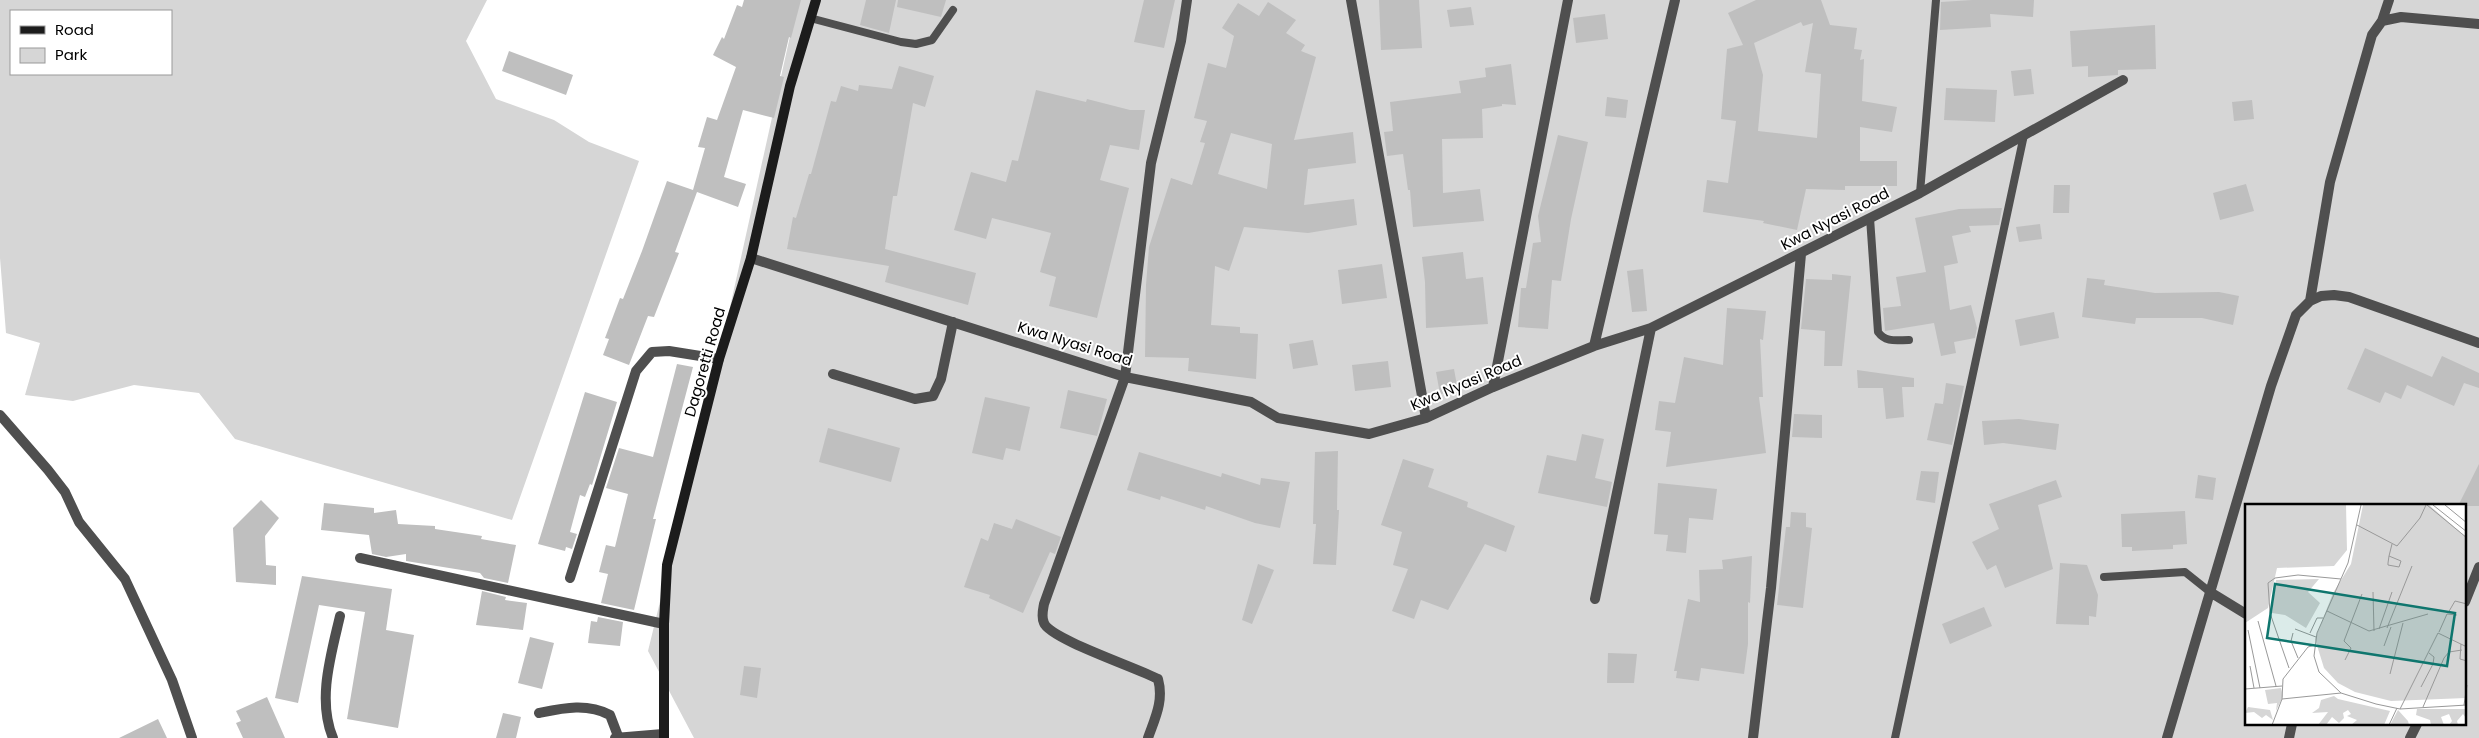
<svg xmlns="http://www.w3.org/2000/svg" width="2479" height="738" font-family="Poppins,sans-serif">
	<rect width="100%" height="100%" fill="#fff"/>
	<path fill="#d6d6d6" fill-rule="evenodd" d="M0 0H487L466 41 496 99 554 120 589 142 639 161 512 520 235 439 199 393 134 385 73 401 25 395 40 343 6 333 0 258ZM11 11H171V74H11Z
		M798 0H2479V738H694L648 651 713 384ZM2246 506H2465V724H2246Z"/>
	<path fill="#bfbfbf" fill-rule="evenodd" d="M744 0H801L791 38 789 37 780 76 784 77 774 118 743 110 724 177 746 184 738 207 697 192 675 252 679 253 654 317 648 316 629 365 603 355 609 339 605 338 620 298 623 299 642 251 667 181 693 190 705 148 698 147 707 117 717 120 736 67 713 55 722 37 724 39 737 5 742 7Z
		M866 0H896L889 33 860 25Z
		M898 0H946L941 17 897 7Z
		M1144 0H1175L1164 48 1134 42Z
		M1379 0H1419L1422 48 1381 50Z
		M1756 0H1821L1830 25 1857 28 1854 49 1862 50 1860 60 1864 59 1862 101 1897 107 1892 132 1860 127V161H1897V186H1845V190L1806 189 1797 230 1763 223 1764 221 1703 212 1707 180 1728 183 1736 121 1721 119 1727 49 1743 45 1728 13ZM1801 22 1803 26 1813 23 1805 72 1821 74 1817 138 1758 131 1763 75 1754 43Z
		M1972 0H2034L2033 17 1990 14 1991 27 1940 30 1941 2Z
		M1268 2 1296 20 1286 33 1305 45 1301 51 1316 57 1294 140 1353 132 1356 163 1308 169 1304 205 1354 199 1357 225 1308 233 1244 227 1229 271 1215 266 1211 325 1240 327V333L1258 334 1256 379 1188 371 1189 358 1145 357 1146 285 1149 247 1171 178 1192 185 1205 143 1200 142 1207 121 1194 118 1208 63 1226 68 1234 36 1222 28 1238 3 1259 16ZM1231 133 1272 144 1267 189 1218 174Z
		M1471 7 1474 25 1450 27 1447 10Z
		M1605 14 1608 39 1576 43 1573 18Z
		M2155 25 2156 69 2118 70V75L2088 77V66L2072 67 2070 31Z
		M509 51 573 75 566 95 502 71Z
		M1511 64 1516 105 1502 104V106L1482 109 1483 138 1442 139 1443 193 1480 189 1484 221 1413 227 1410 190H1408L1403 154 1387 156 1384 132 1393 131 1390 102 1461 93 1459 81 1486 77 1485 68Z
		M899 66 934 76 925 107 913 103 897 196H893L885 249 976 273 968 305 885 282 889 266 787 249 793 217 796 218 809 174H811L831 101 836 102 841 86 858 91 859 85 892 89Z
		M2031 69 2034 94 2014 96 2011 71Z
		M1946 88 1997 90 1995 122 1944 120Z
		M1036 90 1086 102 1087 99 1130 110H1145L1139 150 1110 145 1100 180 1129 188 1097 318 1049 306 1056 277 1040 272 1051 233 992 218 986 239 954 230 971 172 1006 182 1012 160 1018 161Z
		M1607 97 1628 100 1626 118 1605 116Z
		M2252 100 2254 119 2234 121 2232 102Z
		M1558 135 1588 142 1571 219 1561 281 1552 280 1548 329 1518 327 1521 288H1526L1533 243 1541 242 1538 216Z
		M2246 184 2254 211 2220 220 2213 193Z
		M2054 185H2070L2069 213H2053Z
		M2002 208 1999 225 1969 226 1971 232 1952 236 1958 263 1944 266 1950 310 1971 305 1977 328 1975 338 1954 342 1956 353 1941 356 1934 323 1885 331 1883 308 1901 306 1896 277 1926 272 1915 218 1959 209Z
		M2040 224 2042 239 2019 242 2016 227Z
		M1463 252 1466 279 1483 277 1488 324 1426 328 1425 282 1422 257Z
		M1382 264 1387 298 1342 304 1338 270Z
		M1643 269 1647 311 1632 312 1627 271Z
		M1832 274 1851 276 1842 366H1824L1825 331 1801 329 1806 279 1832 280Z
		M2087 278 2105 280 2104 285 2155 293 2219 292 2239 296 2233 325 2202 318H2136L2135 324 2082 317Z
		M1727 308 1766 311 1763 340 1760 339 1763 397H1759L1766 453 1666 467 1671 432 1655 430 1659 401 1675 403 1684 357 1723 365Z
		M2054 312 2059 338 2020 346 2015 320Z
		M1313 340 1318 365 1293 369 1289 344Z
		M2365 348 2432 377 2442 356 2479 373V388L2464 383 2454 406 2407 385 2401 399 2385 392 2380 403 2347 389Z
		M1388 361 1391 387 1355 391 1352 365Z
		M677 364 693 367 653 519H656L634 610 601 603 608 574 599 572 606 545 615 547 628 494 606 488 619 448 653 457Z
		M1454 369 1458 391 1440 394 1436 372Z
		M1857 370 1914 378V387H1902L1904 417 1886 419 1883 388H1858Z
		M1946 383 1964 386 1952 445 1927 440 1935 403 1943 404Z
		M1068 390 1107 399 1097 436 1060 428Z
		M585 392 617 402 592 485 590 484 585 497 580 495 570 532 577 534 572 549 566 547 565 551 538 544Z
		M985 397 1030 407 1020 451 1006 448 1003 460 972 453Z
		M1794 414 1822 415V438L1792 437Z
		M2019 419 2059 424 2056 450 2003 443 1984 445 1982 421Z
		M828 428 900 448 891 482 819 462Z
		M1582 434 1604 439 1595 478 1612 482 1607 507 1538 493 1547 455 1576 461Z
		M1338 451 1337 510H1339L1336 565 1313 564 1316 524H1313L1315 452Z
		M1139 452 1221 477 1222 473 1260 485 1261 478 1290 482 1280 528 1255 523 1206 506 1205 510 1161 496 1160 500 1127 490Z
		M1403 459 1434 469 1428 487 1468 502 1467 507 1515 526 1506 552 1485 544 1448 610 1421 600 1414 619 1392 611 1408 569 1393 565 1402 532 1381 525Z
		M2479 464V506H2458Z
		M1921 471 1939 472 1935 503 1916 500Z
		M2198 475 2216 478 2213 500 2195 498Z
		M2056 480 2062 497 2038 505 2053 569 2005 588 1996 565 1987 570 1972 542 1999 529 1989 504Z
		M1658 483 1717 489 1713 520 1689 518 1686 553 1666 551 1668 535 1654 534Z
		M261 500 279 518 265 536 266 565 276 566V585L236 582 233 528Z
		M324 503 374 508V513L396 510 398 524 435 526V529L482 536 481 539 516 545 508 583 484 578 480 573 406 561V554L386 557 372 554 369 535 321 530Z
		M2185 511 2187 544 2173 545V549L2132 551V547H2122L2121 514Z
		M1791 512 1806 513V527L1812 528 1803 608 1777 605 1786 527H1790Z
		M1016 519 1061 537 1055 554 1050 552 1023 613 989 598 990 595 964 587 981 538 988 541 994 523 1012 529Z
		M1752 556 1750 603 1748 602V644L1744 674 1701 668 1699 681 1676 678 1677 671H1674L1688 599 1700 602 1699 570 1723 569 1722 560Z
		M2060 563 2087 565 2098 595 2096 617 2089 616V625L2056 624Z
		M1258 564 1274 570 1252 624 1242 620Z
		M302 576 392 589 386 630 414 635 398 728 347 719 365 612 319 605 298 703 275 698Z
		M482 591 506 597 505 600 527 603 523 630 476 625Z
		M1984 607 1992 626 1950 644 1942 624Z
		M598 617 623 622 620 646 588 643 591 621 597 622Z
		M530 637 554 643 542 689 518 683Z
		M1608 653 1637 654 1634 683H1607Z
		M744 666 761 668 757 698 740 695Z
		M267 697 285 738H243L236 723 241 721 236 711Z
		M503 713 521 717 516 738H496Z
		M158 719 167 738H119Z"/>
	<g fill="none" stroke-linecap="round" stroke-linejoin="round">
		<path stroke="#4f4f4f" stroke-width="8" d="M810 18 901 42 916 44 932 40 953 10
			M1920 193 1936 0
			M1870 218 1878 332C1886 343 1897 340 1909 340
			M2104 577 2185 572 2210 592
			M1895 738 2024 135"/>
		<path stroke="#4f4f4f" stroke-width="10" d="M1351 0 1426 418
			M2382 21 2389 0
			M751 258 1125 377 1251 402 1278 418 1369 434 1426 418 1493 387 1594 346 1651 328 1920 193 2123 80
			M2310 301 2330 182 2372 35 2382 21 2401 17 2479 24
			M1594 346 1675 0
			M833 374 915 399 933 396 941 379 953 322
			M1493 387 1568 0
			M0 415 48 470 65 492 79 522 125 579 172 680 192 738
			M360 558 664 624
			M570 578 636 371 652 352 669 351 719 359
			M2210 592 2246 614
			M1595 599 1651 328
			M2465 602 2479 567
			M539 713C564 708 587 703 610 715L618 736
			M333 738C317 700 331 655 340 616
			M615 738 663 734
			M1148 738C1155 718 1164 701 1158 679 1138 668 1050 639 1044 623 1041 617 1043 610 1044 604L1125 377 1151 163 1181 41 1187 0
			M1753 738 1771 588 1801 254
			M2167 738 2271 386 2296 315 2310 301 2321 296 2334 295 2349 297 2479 343
			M2289 738 2292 724
			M2410 738 2417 724"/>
		<path stroke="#1c1c1c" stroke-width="10" d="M664 738V624L667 565 719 359 751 258 790 86 816 0"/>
	</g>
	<g text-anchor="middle" stroke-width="4" stroke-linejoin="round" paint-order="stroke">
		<g font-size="15" fill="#000" stroke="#fff">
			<text transform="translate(1835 219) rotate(-27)" y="5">Kwa Nyasi Road</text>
			<text transform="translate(1075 344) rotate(17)" y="5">Kwa Nyasi Road</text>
			<text transform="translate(705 362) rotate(-74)" y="5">Dagoretti Road</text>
			<text transform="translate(1466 383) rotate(-23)" y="5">Kwa Nyasi Road</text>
		</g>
	</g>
	<g transform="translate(2245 504)">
		<rect width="221" height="221" fill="#fff"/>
		<path d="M0 1H101L102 46 89 62 32 64 23 104 0 119ZM118 1H184L221 33V194L146 197 110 188 93 179 79 164 70 135 88 89 106 60ZM74 75 63 88 75 99 61 124 40 111 27 109 31 76ZM36 184 38 192 31 207 32 199 23 200 20 186ZM89 192 93 195 145 207 139 221H106L112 216 102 212 106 210 103 206 98 209 99 214 94 219 87 213 81 221H73L83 208 67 209 74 204 76 196ZM3 203 25 206 28 216 21 211 17 214 9 208 0 209ZM172 205H221V214L218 210 212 217 213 221H204L207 217 204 210 196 213 199 221H186L185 216 171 211ZM153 206 163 217 164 221H145Z" fill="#d6d6d6"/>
		<path fill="none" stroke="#999" stroke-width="1" d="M116 1 103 59 72 129 69 152 74 168 96 189 131 200 155 205 222 201M182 1 222 34M188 1 222 28M200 1 222 19M112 21 152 42 175 14 181 1M144 52 156 57 154 63 143 61V59L144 52 147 40M128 88 129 127M82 107 124 127 183 110M203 109 210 97 222 100M13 117 31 182M142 124 167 62M50 125 71 133M134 125 147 88M3 126 15 184M194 128 202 110 212 111M48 129 46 137 53 154M65 129 72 114H78M216 140 215 155 222 157M139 142 146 123M100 156 106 144 99 137 117 90M5 162 9 184M44 164 25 109 23 79 30 74 53 71 96 75M145 170 158 119M176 183 188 160 189 153 184 149M0 185 37 182M37 195 96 189M219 201 222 181M178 203 199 154 204 148 217 146M155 205 193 129 222 143M27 221 37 195 38 175 63 143 70 141M144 221 152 204"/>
		<path fill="#0f766e" fill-opacity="0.15" stroke="#0f766e" stroke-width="2.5" d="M30 80 210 109 202 162 22 134Z"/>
		<rect width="221" height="221" fill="none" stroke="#000" stroke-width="2.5"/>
	</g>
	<rect x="10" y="10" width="162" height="65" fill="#ffffff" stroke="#999999"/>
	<rect x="20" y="26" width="25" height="8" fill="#1c1c1c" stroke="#999999"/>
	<text x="55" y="35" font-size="15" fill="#000000">Road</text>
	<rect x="20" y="48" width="25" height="15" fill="#d6d6d6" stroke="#999999"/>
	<text x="55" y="60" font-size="15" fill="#000000">Park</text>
</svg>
